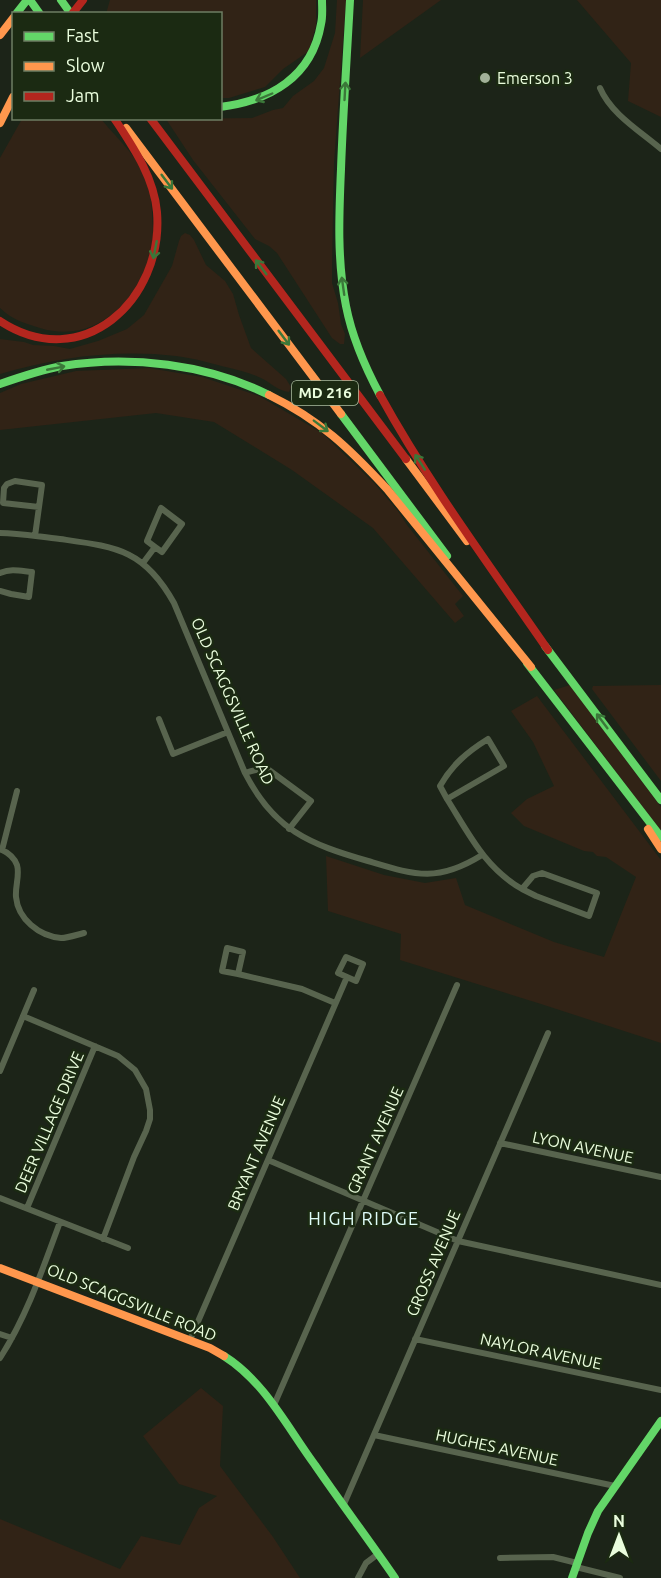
<svg xmlns="http://www.w3.org/2000/svg" width="661" height="1578" font-family="Ubuntu,sans-serif">
	<rect width="100%" height="100%" fill="#1c2418"/>
	<path fill="#312316" d="M110 0H316V25L309 51 283 69 265 87 229 98H221L220 14H106Z
		M337 0H346L334 163 332 267V283L338 303 341 324 345 334 344 344H340L332 338 277 253 269 246 255 239 193 160 166 119 252 118 273 110 283 108 293 96 314 81 324 68 335 33Z
		M363 0H441L360 58Z
		M577 0H661V117L628 101 631 63Z
		M22 119H101C119 141 143 161 150 189 152 196 151 204 152 212 152 219 153 227 153 235 149 291 100 347 40 328 25 323 12 320 0 308V158Z
		M185 233 190 235 194 240 206 265 225 281 233 294 239 315 251 348 286 379 291 387 289 392C278 391 270 382 261 378 251 373 241 371 230 368 213 364 194 358 176 356 118 349 57 357 0 374V339L24 342 33 345 54 346 70 349 98 341 127 329 144 315 172 266 179 241 181 236Z
		M149 368 202 377 259 396 322 433 374 483 398 511 407 525 463 596 455 604 464 616 455 623 373 528 292 470 214 422 156 413 0 430V393L21 384 76 371Z
		M570 685 661 807V831L554 690Z
		M661 685V781L592 689 593 686Z
		M537 696 661 860V1043L541 1004 400 960 401 934 328 911 326 856 384 875 425 883 456 878 465 905 554 942 604 957 636 877 606 857 597 856 593 852 584 851 524 826 511 813 527 799 554 786 533 742 511 711Z
		M201 1388 223 1406 220 1466 273 1537 300 1578H0V1519L120 1569 141 1536 180 1545 199 1508 217 1496 179 1484 143 1436Z"/>
	<g fill="none" stroke-linecap="round" stroke-linejoin="round">
		<path stroke="#58644e" stroke-width="6" d="M600 88C611 114 640 131 661 149
			M0 533C20 533 40 537 60 539 116 547 144 549 174 603L245 773C274 830 309 844 368 861 415 875 437 883 482 855
			M35 536 39 507 3 503 4 488 7 484 15 481 42 485 39 507
			M143 563 155 547 162 552 182 524 161 508 147 541 155 547
			M0 573C11 568 21 571 32 572L29 597 11 594 0 591
			M159 719 173 754 228 732
			M245 773C253 770 260 768 269 770L311 801 289 829
			M447 799 440 786C452 765 467 752 488 739L504 766 447 799C469 834 485 868 522 889L533 876 542 873 597 893 589 916 536 896 522 889
			M0 849C7 852 14 857 17 865 20 875 15 886 16 897 18 919 39 936 61 938 68 938 76 935 84 933
			M2 850 17 791
			M238 974 222 971 227 948 243 952 238 974 302 989 335 1003
			M23 1016 118 1056 135 1070 146 1089 150 1110V1119L146 1131 134 1157 103 1239
			M0 1071 34 990
			M500 1143 661 1177
			M268 1160 458 1241 661 1285
			M0 1198 128 1248
			M27 1208 95 1046
			M0 1334 12 1338
			M415 1339 661 1390
			M190 1340 347 977 356 981 363 964 346 957 338 973 347 977
			M0 1358C27 1316 43 1268 60 1222
			M274 1405 457 985
			M374 1435 615 1486
			M344 1504 548 1033
			M500 1558 553 1557 577 1563
			M576 1567 620 1578
			M358 1578 366 1563 378 1554"/>
		<path stroke="#63d668" stroke-width="8" d="M30 0 40 14
			M61 0 71 14
			M350 0C347 56 343 113 341 169 339 215 337 261 346 306 352 337 365 367 380 395
			M16 14 27 0
			M220 107C270 101 312 77 321 24 323 16 322 8 322 0
			M0 384C20 377 41 370 62 366 130 355 207 364 269 395
			M341 414 447 556
			M545 646 661 800
			M527 663 661 837
			M224 1356C265 1382 287 1427 315 1465 341 1503 369 1540 395 1578
			M572 1578 588 1533 598 1511 661 1421"/>
		<path stroke="#ff974d" stroke-width="8" d="M0 35 14 17
			M0 123 13 97
			M126 128 341 414
			M269 395C320 420 349 448 387 489L531 667
			M406 459 467 541
			M648 829 661 849
			M0 1268 210 1348 224 1356"/>
		<path stroke="#b3261e" stroke-width="8" d="M72 14 83 0
			M150 118 406 459
			M0 321C82 375 164 300 157 212 154 177 133 147 114 118
			M380 395C429 484 490 566 548 650"/>
	</g>
	<defs><path id="oneway-shaft" d="M-6 0H5M1.5-3L5.5 0L1.5 3" fill="none" stroke-width="1.6" stroke-linecap="round" stroke-linejoin="round" transform="scale(1.5)"/></defs>
	<g stroke="#3b7739">
		<use href="#oneway-shaft" transform="translate(345 91) rotate(-87)"/>
		<use href="#oneway-shaft" transform="translate(264 97) rotate(157)"/>
		<use href="#oneway-shaft" transform="translate(167 182) rotate(53)"/>
		<use href="#oneway-shaft" transform="translate(155 250) rotate(101)"/>
		<use href="#oneway-shaft" transform="translate(261 267) rotate(-127)"/>
		<use href="#oneway-shaft" transform="translate(343 286) rotate(-98)"/>
		<use href="#oneway-shaft" transform="translate(284 338) rotate(53)"/>
		<use href="#oneway-shaft" transform="translate(56 368) rotate(-11)"/>
		<use href="#oneway-shaft" transform="translate(321 426) rotate(37)"/>
		<use href="#oneway-shaft" transform="translate(420 462) rotate(-123)"/>
		<use href="#oneway-shaft" transform="translate(602 721) rotate(-127)"/>
	</g>
	<circle fill="#a2b198" stroke="#1b2a12" stroke-width="2" cx="485" cy="78" r="6"/>
	<g text-anchor="middle" stroke-width="5" stroke-linejoin="round" paint-order="stroke">
		<rect fill="#1b2a12" stroke="#acbea0" stroke-width="1.5" x="292" y="381" width="66" height="24" rx="4.5"/>
		<g font-size="15" font-weight="bold" fill="#eafddd">
			<text x="325" y="398">MD 216</text>
		</g>
		<g font-size="16" fill="#eafddd" stroke="#1b2a12" text-anchor="start">
			<text x="497" y="84">Emerson 3</text>
		</g>
		<g font-size="16" fill="#eafddd" stroke="#1b2a12">
			<text transform="translate(233 701) rotate(66)" y="6">OLD SCAGGSVILLE ROAD</text>
			<text transform="translate(49 1122) rotate(-67)" y="6">DEER VILLAGE DRIVE</text>
			<text transform="translate(375 1140) rotate(-66)" y="6">GRANT AVENUE</text>
			<text transform="translate(583 1147) rotate(12)" y="6">LYON AVENUE</text>
			<text transform="translate(256 1153) rotate(-67)" y="6">BRYANT AVENUE</text>
			<text transform="translate(433 1263) rotate(-67)" y="6">GROSS AVENUE</text>
			<text transform="translate(132 1302) rotate(22)" y="6">OLD SCAGGSVILLE ROAD</text>
			<text transform="translate(541 1351) rotate(12)" y="6">NAYLOR AVENUE</text>
			<text transform="translate(497 1447) rotate(12)" y="6">HUGHES AVENUE</text>
		</g>
		<g font-size="18" letter-spacing="1.5" fill="#dffdf8" stroke="#1b2a12">
			<text x="364" y="1225">HIGH RIDGE</text>
		</g>
	</g>
	<rect x="12" y="12" width="210" height="108" fill="#1b2a12" stroke="#6e7e63" stroke-width="1.5"/>
	<rect x="24" y="32" width="30" height="9" fill="#63d668" stroke="#6e7e63" stroke-width="1.5"/>
	<text x="66" y="42" font-size="18" fill="#eafddd">Fast</text>
	<rect x="24" y="62" width="30" height="9" fill="#ff974d" stroke="#6e7e63" stroke-width="1.5"/>
	<text x="66" y="72" font-size="18" fill="#eafddd">Slow</text>
	<rect x="24" y="92" width="30" height="9" fill="#b3261e" stroke="#6e7e63" stroke-width="1.5"/>
	<text x="66" y="102" font-size="18" fill="#eafddd">Jam</text>
	<g transform="translate(619 1536)" stroke="#1b2a12" stroke-width="4.5" paint-order="stroke">
	<path d="M0-4.5L10 22L0 15L-10 22Z" fill="#eafddd"/>
	<text y="-9" font-size="16" font-weight="bold" text-anchor="middle" fill="#eafddd">N</text>
	</g>
</svg>
